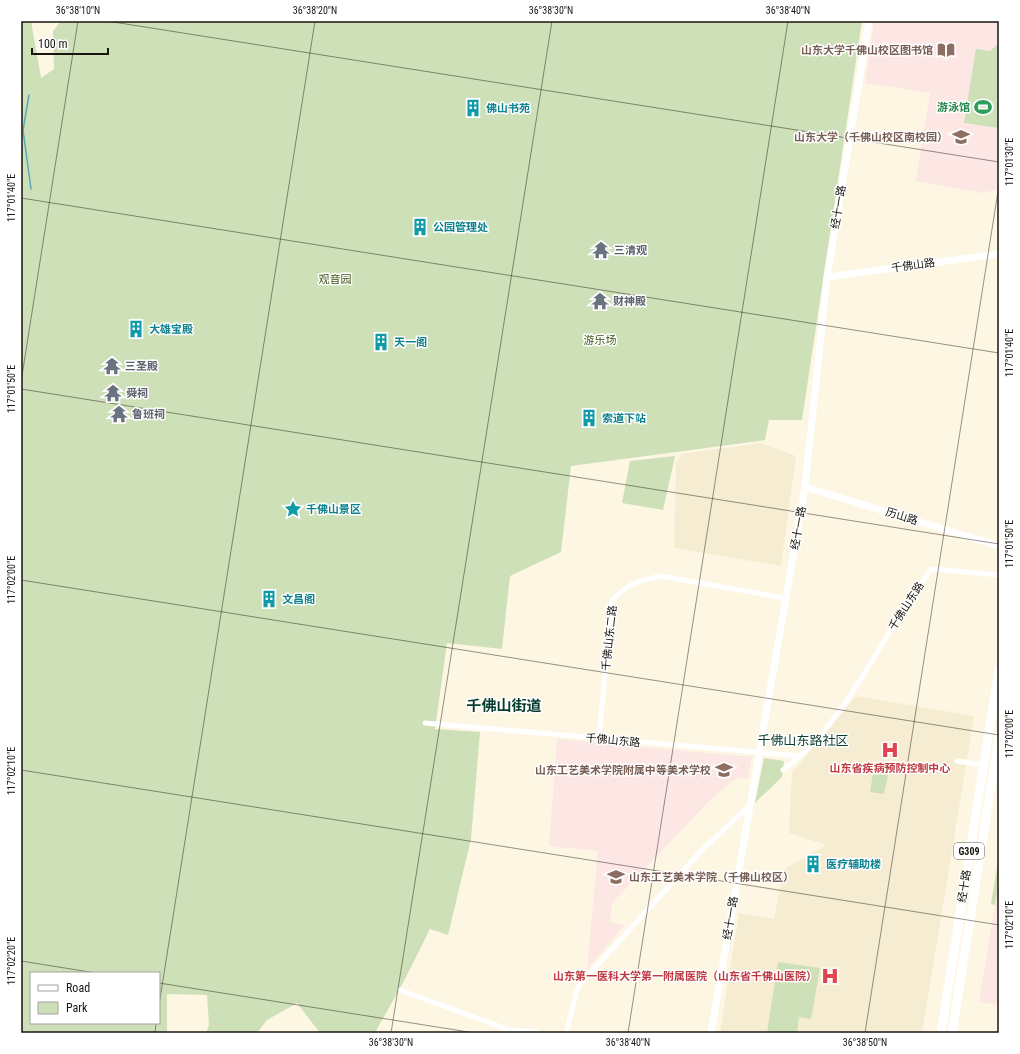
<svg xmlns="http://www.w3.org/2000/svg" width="1020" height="1054" font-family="'Roboto Condensed','Noto Sans SC',sans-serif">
	<rect width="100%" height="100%" fill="#fdf6e3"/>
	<path fill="#f6ecd2" d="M760 443 796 456 781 566 674 548 676 463 682 454Z
		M856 696 974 716 922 1033H720L739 913 774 919 783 870 826 845 789 833 792 773Z"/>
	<path fill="#fce7e5" d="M874 21H999V189L982 193 916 181 930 93 865 83Z
		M557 739 752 757 748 779 737 778 712 798 612 903 610 922 625 925 587 969 598 851 549 846Z
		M999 881V1005L979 1002Z"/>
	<path fill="#cee0b7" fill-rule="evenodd" d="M21 21H31L41 78 54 69 53 31 61 21H862L802 420H769L765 440 571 466 561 552 510 576 502 649 447 643 435 729 480 732 471 839 448 935 430 929 405 979 376 1031 372 1033H320L297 1003 267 1020 257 1033H206L209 1025 207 995 167 994V1033H21ZM31 973H159V1023H31Z
		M999 43V128L964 123 976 49 990 51Z
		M675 456 663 510 622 503 630 461Z
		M764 758 784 761 782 777 755 803Z
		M874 767 889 770 884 794 870 792Z
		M999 855V881L995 905 991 904Z
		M778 962 820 968 811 1019 799 1017 797 1033H767Z"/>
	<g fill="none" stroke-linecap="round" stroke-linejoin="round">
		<path stroke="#58a9b8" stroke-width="1.5" d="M29 95 23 130 31 189"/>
		<path stroke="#fff" stroke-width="5" d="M425 723 800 756
			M599 738 612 601C626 584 639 581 660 576L785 598
			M957 761 983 765
			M783 770C795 760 809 750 819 737 863 686 890 622 932 569L999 575
			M400 990 512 1031
			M566 1033 578 987 582 982 701 851 749 806"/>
		<path stroke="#fff" stroke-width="7" d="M827 277 999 254
			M805 487 999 546
			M506 1033 516 1031 536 1033
			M711 1033 805 487 827 277 869 21"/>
		<path stroke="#fff" stroke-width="9" d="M941 1033 999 669
			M952 1033 999 736"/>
	</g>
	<path fill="none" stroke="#18150f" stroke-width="1" stroke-opacity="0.45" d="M107 21 999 162M21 198 999 353M21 382 78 21M21 389 999 544M21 580 999 735M21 770 999 925M21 961 96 973M159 983 475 1033M159 1005 315 21M155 1033 156 1023M391 1033 552 21M628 1033 788 21M865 1033 999 185"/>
	<defs>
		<g id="library-bare" transform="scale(1.38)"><path d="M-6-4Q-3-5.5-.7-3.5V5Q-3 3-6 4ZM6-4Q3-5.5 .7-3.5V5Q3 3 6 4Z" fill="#8d6e63" stroke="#fff" stroke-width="2.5" paint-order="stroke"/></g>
		<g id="stadium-bare" transform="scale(1.38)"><path d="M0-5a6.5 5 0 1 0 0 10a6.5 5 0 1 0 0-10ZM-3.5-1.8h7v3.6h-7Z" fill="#2e9e5b" stroke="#fff" stroke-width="2.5" paint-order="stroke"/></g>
		<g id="building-bare" transform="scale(1.38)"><path d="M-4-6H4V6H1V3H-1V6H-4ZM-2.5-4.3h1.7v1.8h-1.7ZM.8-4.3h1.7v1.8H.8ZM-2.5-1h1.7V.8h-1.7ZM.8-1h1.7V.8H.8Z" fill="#0f9aa8" stroke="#fff" stroke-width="2.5" paint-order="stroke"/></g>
		<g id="university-bare" transform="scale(1.38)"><path d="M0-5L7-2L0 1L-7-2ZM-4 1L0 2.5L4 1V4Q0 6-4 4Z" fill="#8d6e63" stroke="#fff" stroke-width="2.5" paint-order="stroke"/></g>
		<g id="temple-bare" transform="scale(1.38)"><path d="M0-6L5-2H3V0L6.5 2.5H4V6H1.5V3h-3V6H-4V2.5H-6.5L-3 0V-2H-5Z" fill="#6b7280" stroke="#fff" stroke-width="2.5" paint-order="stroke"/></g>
		<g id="sight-bare" transform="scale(1.38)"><path d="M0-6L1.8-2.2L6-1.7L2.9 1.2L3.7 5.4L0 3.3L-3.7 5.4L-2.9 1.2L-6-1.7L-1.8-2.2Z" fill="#0f9aa8" stroke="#fff" stroke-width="2.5" paint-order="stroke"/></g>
		<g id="hospital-bare" transform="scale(1.38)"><path d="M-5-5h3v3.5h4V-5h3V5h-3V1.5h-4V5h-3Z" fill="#e0444e" stroke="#fff" stroke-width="2.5" paint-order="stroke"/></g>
		<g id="school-bare" transform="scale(1.38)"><path d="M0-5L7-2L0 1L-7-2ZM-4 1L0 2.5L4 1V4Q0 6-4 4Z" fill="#8d6e63" stroke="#fff" stroke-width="2.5" paint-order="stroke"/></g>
	</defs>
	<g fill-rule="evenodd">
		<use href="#library-bare" x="946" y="50"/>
		<use href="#stadium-bare" x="983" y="107"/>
		<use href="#building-bare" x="473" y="108"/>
		<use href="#university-bare" x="961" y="137"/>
		<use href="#building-bare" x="420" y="227"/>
		<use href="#temple-bare" x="601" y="250"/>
		<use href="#temple-bare" x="600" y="301"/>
		<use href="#building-bare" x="136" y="329"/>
		<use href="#building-bare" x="381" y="342"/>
		<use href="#temple-bare" x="112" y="366"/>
		<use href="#temple-bare" x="113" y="393"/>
		<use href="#temple-bare" x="119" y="414"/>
		<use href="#building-bare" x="589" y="418"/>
		<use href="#sight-bare" x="293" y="509"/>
		<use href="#building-bare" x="269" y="599"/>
		<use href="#hospital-bare" x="890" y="750"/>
		<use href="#school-bare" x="724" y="770"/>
		<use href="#building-bare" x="813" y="864"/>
		<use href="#university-bare" x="616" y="877"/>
		<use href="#hospital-bare" x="830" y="976"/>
	</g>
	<g text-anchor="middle" stroke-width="3" stroke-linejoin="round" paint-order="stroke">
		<rect fill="#fff" stroke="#5d5b57" stroke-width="1" x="954" y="843" width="30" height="16" rx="3"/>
		<g font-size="10" font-weight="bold" fill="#18150f">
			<text x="969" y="855">G309</text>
		</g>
		<g font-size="11" font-weight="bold" fill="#785e54" stroke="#fff" text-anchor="end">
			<text x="933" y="54">山东大学千佛山校区图书馆</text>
			<text x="948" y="141">山东大学（千佛山校区南校园）</text>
			<text x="711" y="774">山东工艺美术学院附属中等美术学校</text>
			<text x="629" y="881" text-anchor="start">山东工艺美术学院（千佛山校区）</text>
		</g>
		<g font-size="11" font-weight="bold" fill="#27864d" stroke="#fff" text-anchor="end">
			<text x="970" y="111">游泳馆</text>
		</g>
		<g font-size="11" font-weight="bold" fill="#0d838f" stroke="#fff" text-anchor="start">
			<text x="486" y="112">佛山书苑</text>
			<text x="433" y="231">公园管理处</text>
			<text x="149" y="333">大雄宝殿</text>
			<text x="394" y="346">天一阁</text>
			<text x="602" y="422">索道下站</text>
			<text x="306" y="513">千佛山景区</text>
			<text x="282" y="603">文昌阁</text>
			<text x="826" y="868">医疗辅助楼</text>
		</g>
		<g font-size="11" fill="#18150f" stroke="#fff">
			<text transform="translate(838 207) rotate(-81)" y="4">经十一路</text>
			<text transform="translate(913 265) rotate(-8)" y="4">千佛山路</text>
			<text transform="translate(902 516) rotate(17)" y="4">历山路</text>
			<text transform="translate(798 528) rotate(-80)" y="4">经十一路</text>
			<text transform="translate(906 606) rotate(-57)" y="4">千佛山东路</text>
			<text transform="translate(609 638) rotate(-84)" y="4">千佛山东二路</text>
			<text transform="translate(613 740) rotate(5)" y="4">千佛山东路</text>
			<text transform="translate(964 886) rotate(-81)" y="4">经十路</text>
			<text transform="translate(730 918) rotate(-81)" y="4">经十一路</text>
		</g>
		<g font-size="11" font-weight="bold" fill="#5b616d" stroke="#fff" text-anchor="start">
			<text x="614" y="254">三清观</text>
			<text x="613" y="305">财神殿</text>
			<text x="125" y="370">三圣殿</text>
			<text x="126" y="397">舜祠</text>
			<text x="132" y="418">鲁班祠</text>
		</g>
		<g font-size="11" fill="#3d5317" stroke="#fff">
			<text x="335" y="283">观音园</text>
			<text x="600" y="344">游乐场</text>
		</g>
		<g font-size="11" font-weight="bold" fill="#be3a42" stroke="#fff">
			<text x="890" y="772">山东省疾病预防控制中心</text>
			<text x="817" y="980" text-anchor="end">山东第一医科大学第一附属医院（山东省千佛山医院）</text>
		</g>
		<g font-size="13" fill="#083d2e" stroke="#fff">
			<text x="803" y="745">千佛山东路社区</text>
		</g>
		<g font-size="15" font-weight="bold" fill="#083d2e" stroke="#fff">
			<text x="504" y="711">千佛山街道</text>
		</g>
	</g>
	<rect width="1020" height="1054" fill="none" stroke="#ffffff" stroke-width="44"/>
	<rect x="30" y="972" width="130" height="52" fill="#ffffff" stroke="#a3a19f"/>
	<rect x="38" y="985" width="20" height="6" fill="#ffffff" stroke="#a3a19f"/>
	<text x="66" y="992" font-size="12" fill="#18150f">Road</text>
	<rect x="38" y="1002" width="20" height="12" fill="#cee0b7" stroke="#a3a19f"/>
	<text x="66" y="1012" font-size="12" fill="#18150f">Park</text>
	<path d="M32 48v6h76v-6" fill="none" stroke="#18150f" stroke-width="2"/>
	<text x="38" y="48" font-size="12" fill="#18150f" stroke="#ffffff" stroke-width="3" paint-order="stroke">100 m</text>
	<rect x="22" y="22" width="976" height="1010" fill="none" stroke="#18150f" stroke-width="1.5"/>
	<g font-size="10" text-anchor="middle" fill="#18150f">
		<text x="78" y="14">36°38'10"N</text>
		<text x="315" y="14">36°38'20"N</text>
		<text x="551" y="14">36°38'30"N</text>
		<text x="788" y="14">36°38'40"N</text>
		<text transform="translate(1009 162) rotate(-90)" y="4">117°01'30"E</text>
		<text transform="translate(11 198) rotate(-90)" y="4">117°01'40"E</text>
		<text transform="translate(1009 353) rotate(-90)" y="4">117°01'40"E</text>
		<text transform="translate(11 389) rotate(-90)" y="4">117°01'50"E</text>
		<text transform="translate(1009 544) rotate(-90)" y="4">117°01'50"E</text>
		<text transform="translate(11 580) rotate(-90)" y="4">117°02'00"E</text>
		<text transform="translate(1009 734) rotate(-90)" y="4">117°02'00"E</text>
		<text transform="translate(11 771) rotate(-90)" y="4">117°02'10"E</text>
		<text transform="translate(1009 925) rotate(-90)" y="4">117°02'10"E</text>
		<text transform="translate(11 961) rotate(-90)" y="4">117°02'20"E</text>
		<text x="391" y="1046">36°38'30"N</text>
		<text x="628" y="1046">36°38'40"N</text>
		<text x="865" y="1046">36°38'50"N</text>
	</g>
</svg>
